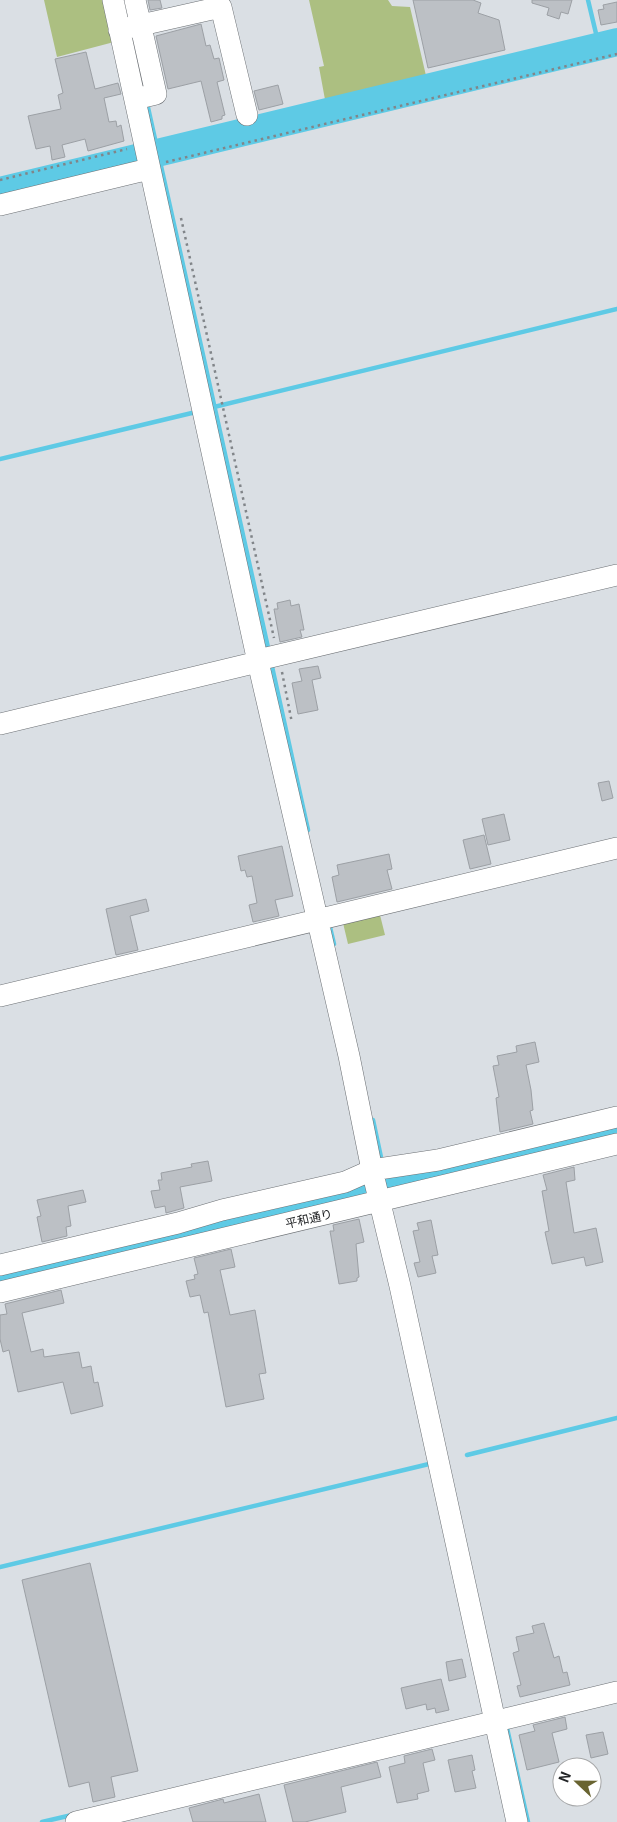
<svg xmlns="http://www.w3.org/2000/svg" width="617" height="1822" font-family="Georgia,'Noto Sans JP',serif">
	<rect width="100%" height="100%" fill="#dadfe4"/>
	<path fill="#acbf81" d="M44 0H104L114 42 57 57Z
		M309 0H388L392 6 410 7 427 80 326 105 319 67 324 66Z
		M380 915 385 935 348 944 343 923Z"/>
	<g fill="none" stroke-linecap="round" stroke-linejoin="round">
		<path stroke="#5ecae5" stroke-width="4.5" d="M588 0 599 46
			M147 103 269 652
			M214 407 617 309
			M0 459 196 412
			M271 662 308 830
			M329 923 334 944
			M373 1120 382 1162
			M385 1174 389 1193
			M467 1455 617 1418
			M0 1567 429 1464
			M507 1728 528 1822
			M42 1822 72 1815"/>
		<path stroke="#5ecae5" stroke-width="28" d="M0 191 617 42
			M0 1277 617 1128"/>
	</g>
	<path fill="#bcc0c5" stroke="#9ca0a5" d="M148 0H160L162 8 150 10Z
		M413 0H473L481 3 478 13 499 20 505 50 428 68Z
		M532 0H572L568 14 561 12 559 19 547 15 549 8 532 3Z
		M617 2V22L601 25 598 10 604 9 603 5Z
		M201 24 206 46 210 45 214 59 219 58 224 80 217 82 225 115 222 116V119L211 122 201 81 168 89 156 36Z
		M86 52 95 89 118 83 121 94 104 98 109 122 116 121 117 127 121 125 124 141 88 151 85 139 62 145 65 157 52 160 50 146 36 149 28 116 61 109 58 95 63 93 55 59Z
		M278 85 283 104 259 110 254 91Z
		M290 600 291 606 299 604 304 630H300L302 637 280 642 274 609H278L277 603Z
		M318 666 321 678 312 680 318 710 298 714 292 683 302 681 299 669Z
		M609 781 613 798 602 801 598 783Z
		M504 814 510 840 488 845 482 819Z
		M484 835 491 864 470 869 463 840Z
		M282 846 293 896 275 900 279 916 253 922 249 905 257 903 252 876 247 877 245 870 241 871 238 856Z
		M389 854 392 869 387 870 392 889 337 902 332 877 339 875 337 865Z
		M146 899 149 911 130 916 138 950 116 955 106 909Z
		M535 1042 539 1062 526 1065 531 1090 533 1110 530 1111 533 1124 500 1132 496 1098 499 1097 493 1066 499 1065 497 1056 517 1052 516 1046Z
		M208 1161 212 1181 180 1187 184 1208 166 1213 165 1206 155 1208 151 1191 160 1190 158 1180H162L161 1173 192 1167 191 1164Z
		M574 1167 575 1180 566 1182 574 1233 596 1228 603 1262 586 1266 584 1257 552 1264 545 1232 549 1231 542 1191 547 1190 543 1175Z
		M83 1190 86 1202 68 1206 71 1226 66 1227 67 1236 42 1242 37 1217 41 1216 37 1200Z
		M359 1219 364 1242 356 1244 359 1277 357 1278V1281L339 1284 330 1231H334L333 1225Z
		M431 1220 438 1255 432 1256 436 1273 418 1277 414 1263 420 1262 413 1231 419 1230 417 1223Z
		M231 1249 235 1267 220 1270 230 1315 255 1310 266 1373 259 1374 264 1399 226 1407 208 1312 204 1313 200 1295 190 1297 186 1281 195 1279 194 1275 198 1274 194 1258Z
		M61 1290 64 1303 22 1313 31 1352 43 1349 44 1357 79 1352 82 1368 91 1366 94 1383 98 1382 103 1406 71 1414 63 1382 18 1392 9 1350 3 1352 0 1339V1315L7 1314 5 1304Z
		M90 1563 138 1771 111 1777 115 1797 93 1802 89 1782 69 1787 22 1580Z
		M544 1623 554 1658 559 1656 563 1673 567 1672 570 1685 520 1697 517 1686 521 1685 513 1653 519 1651 516 1637 534 1633 532 1626Z
		M462 1659 466 1677 449 1681 446 1662Z
		M441 1679 449 1710 436 1713 435 1708 427 1710 426 1704 406 1709 401 1688Z
		M565 1717 567 1729 552 1733 559 1762 527 1770 519 1735 535 1731 533 1725Z
		M603 1732 608 1754 591 1758 586 1735Z
		M432 1749 435 1760 423 1763 429 1791 417 1794 418 1799 397 1803 389 1767 405 1763 404 1756Z
		M472 1755 475 1770 472 1771 476 1788 455 1792 448 1760Z
		M377 1762 381 1777 341 1787 346 1812 305 1822H293L284 1785Z
		M259 1794 266 1822H193L189 1808 223 1799 224 1803Z"/>
	<g fill="none" stroke-linecap="round" stroke-linejoin="round">
		<g stroke="#6d7175" stroke-width="22">
			<path id="minor" d="M113 0 258 662 349 1056 372 1170 400 1286 517 1822
				M135 0 156 94 135 99
				M119 30 221 7 247 115
				M0 205 149 169
				M258 660 617 575
				M0 724 258 662
				M0 996 617 848
				M0 1265 178 1223 222 1210 345 1182 372 1170 438 1160 617 1117
				M0 1292 617 1144
				M76 1822 617 1692"/>
		</g>
		<path stroke="#818589" stroke-width="2.5" stroke-dasharray="2.5 4" stroke-linecap="butt" d="M166 162 617 54
			M0 180 127 149
			M181 218 274 638
			M282 672 292 723"/>
		<use href="#minor" stroke="#fff" stroke-width="21"/>
	</g>
	<g text-anchor="middle" stroke-width="4" stroke-linejoin="round" paint-order="stroke">
		<g font-size="12" fill="#232527" stroke="#fff">
			<text transform="translate(309 1219) rotate(-13)" y="4">平和通り</text>
		</g>
	</g>
	<g transform="translate(577 1782) rotate(292)"><circle r="24" fill="#ffffff" stroke="#a7a8a9"/>
	<path d="M0-4L9 19L0 12L-9 19Z" fill="#696431"/>
	<text y="-8" font-size="14" font-weight="bold" text-anchor="middle" fill="#232527">N</text>
	</g>
</svg>
